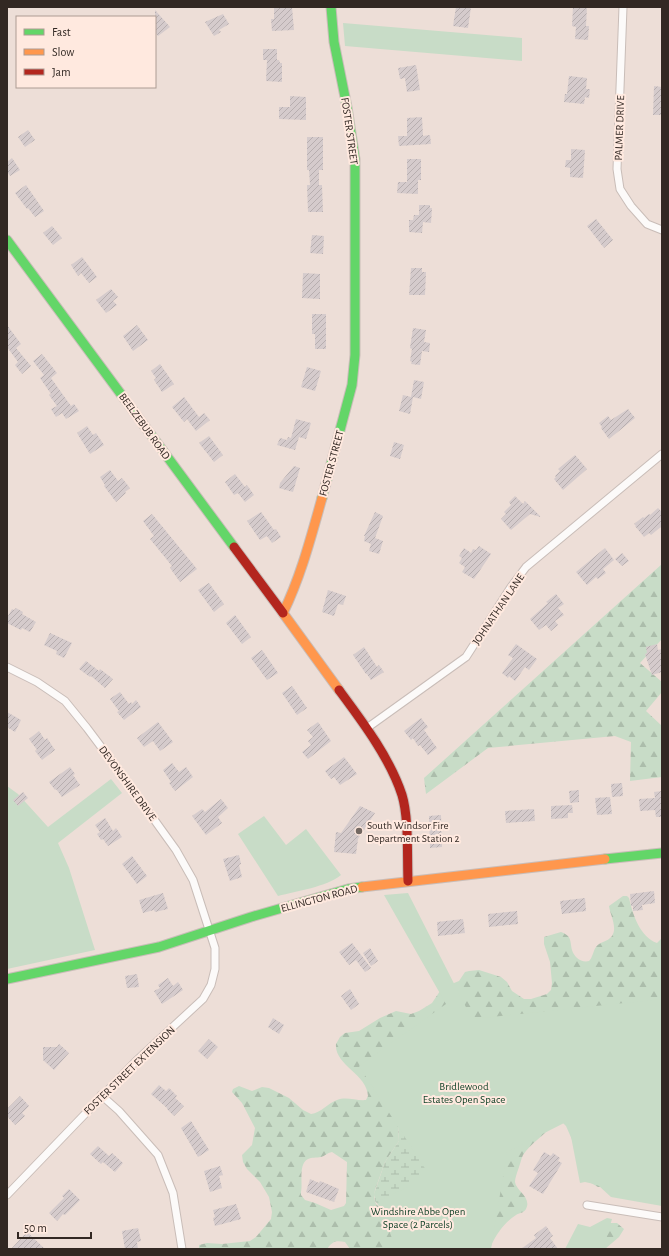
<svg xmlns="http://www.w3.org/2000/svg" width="669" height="1256" font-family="'Alegreya Sans',sans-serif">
	<defs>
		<pattern id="forest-firs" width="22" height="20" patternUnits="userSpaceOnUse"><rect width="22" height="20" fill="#c8dcc7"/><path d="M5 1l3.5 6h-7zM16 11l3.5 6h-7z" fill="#acbdab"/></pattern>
		<pattern id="wetland-marsh" width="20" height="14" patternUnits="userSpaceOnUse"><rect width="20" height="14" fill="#c8dcc7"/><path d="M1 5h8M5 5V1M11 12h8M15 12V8" fill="none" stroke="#acbdab"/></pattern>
		<pattern id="building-hatch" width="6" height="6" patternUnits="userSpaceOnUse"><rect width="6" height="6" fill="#d5cbcc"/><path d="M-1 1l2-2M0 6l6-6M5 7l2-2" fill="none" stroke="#b7aeaf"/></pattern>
	</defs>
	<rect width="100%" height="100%" fill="#edded7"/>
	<path fill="url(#forest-firs)" fill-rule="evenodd" d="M662 564V639L640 663 662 682V692L646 711 662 726V777L630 781 631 742 615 736 488 748 426 794 424 778Z
		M623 896H627L629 898C633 915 640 937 657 943L661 939 662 937V1193L605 1186 598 1187 591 1183 566 1126 563 1123 553 1124C544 1136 531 1143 523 1155 521 1159 520 1165 518 1170 517 1173 515 1178 515 1182 516 1191 532 1197 526 1209 524 1213 519 1213 516 1215 504 1223 497 1233 491 1246L398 1126 399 1141 385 1162 375 1190 374 1198 376 1204 383 1211 401 1249H350L345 1242C335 1240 332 1242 327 1249H199V1245L207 1243 222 1244 250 1241 256 1237 271 1219 272 1212 269 1197 260 1182 247 1169 243 1162 242 1155 252 1145 255 1128 242 1103 232 1092 233 1089 239 1086 252 1091 262 1087 269 1088 289 1098 303 1110 311 1114C321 1113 328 1103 337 1100 346 1096 356 1101 366 1100L368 1096C367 1074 334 1065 336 1044L340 1037 345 1033 359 1031 380 1018 396 1011 411 1014 419 1011 432 1003 440 991 449 985 459 981 465 972 469 971 479 970 501 977 507 982 512 991 524 999H531L547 994 551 990 552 983 550 962 544 944V937L561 932C572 936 570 941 572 950 574 957 581 963 589 961 593 957 593 951 596 947 600 942 605 942 609 939 620 931 610 915 609 906ZM332 1152 347 1162 346 1203 344 1206 331 1210 315 1203 305 1200 301 1195V1192C303 1183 298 1164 308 1159 312 1157 316 1158 321 1157 325 1156 327 1153 332 1152Z
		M607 1223H617L624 1229 619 1237 605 1249H570Z"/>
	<path fill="url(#wetland-marsh)" d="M398 1126 450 1151 383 1211 375 1201 374 1194 385 1162 399 1141Z"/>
	<path fill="#c8dcc7" d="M343 23 522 38V61L345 46Z
		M111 779 122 793 58 843 69 868 95 950 7 969V786L18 794 48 827Z
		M264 816 286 845 306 829 341 875C326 887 297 891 278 896L238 834Z
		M408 893 472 1019 662 999V1206L611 1197 599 1186 594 1184 585 1182 580 1183 568 1121 507 1152 491 1249H396L378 1201 410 1186 426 1170 359 1066 446 1004 384 895Z
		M607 1218 612 1219 603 1249H565L578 1224 590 1227Z"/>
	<path fill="url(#building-hatch)" d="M274 7H292L294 30 272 31 271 19H274Z
		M456 7H471L468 28 453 26Z
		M573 7H587L586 26H589L588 40 575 39 576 27 572 26Z
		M155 10 170 27 158 36 155 32Z
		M223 14 229 24 219 30 221 32 214 36 205 22Z
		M263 49H277V60H279L280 63H282V82L266 81 267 60H263Z
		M416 65 420 90 407 92 405 78 400 79 398 68Z
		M569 76 587 78 586 89H590L589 98 585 97 584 104 564 102 565 94H567Z
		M654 86 662 87V115H653Z
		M290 96 306 97V120L279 119V107H290Z
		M422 117 423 136 430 135 431 144 399 146 398 136H407V118Z
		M28 130 35 140 25 147 18 137Z
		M307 137H323V170H319V185H322L323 212H308L307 185H310L309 170H307Z
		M571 149 585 150 583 178 570 177V168L565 167 566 160H571Z
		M12 158 20 170 10 176 7 171V162Z
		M407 159H421V180H418V194L397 193 398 182H407Z
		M26 185 44 211 35 217 28 208 27 209 15 193Z
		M419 205H430V208H432L431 223 423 222 422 233 409 232V220H413L414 215H419Z
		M596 219 613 240 604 248 587 226Z
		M52 226 62 238 53 245 43 233Z
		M312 235 324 236 323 254 310 253Z
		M82 257 97 277 89 283 81 273 78 276 71 265Z
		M411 268H422V272H426L425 295H409Z
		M303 273 320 274V299L302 298Z
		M111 289 118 297 113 301 117 305 106 313 96 300Z
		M312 314H326V349H315V334H312Z
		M7 325 21 344 16 348 31 366 22 374 15 365 18 362 7 347Z
		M137 325 148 340 133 351 123 336Z
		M413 328 426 330 424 342 430 343 429 352 422 351 420 365 411 364 412 362 410 361 412 349 410 348Z
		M42 354 57 373 51 378 71 406 74 404 79 411 66 419 62 413 56 417 51 409 57 406 49 395 51 394 40 378 44 375 33 361Z
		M160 364 174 384 162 392 154 380 156 378 151 371Z
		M307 367 321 371 315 391 301 387Z
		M414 380 424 382 421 399 413 397 410 414 399 411 403 395 411 397Z
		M184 397 199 417 204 413 210 420 196 431 187 419 184 422 172 407Z
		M628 409 635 418 609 439 601 428 602 427 599 423 608 416 611 420Z
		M296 419 311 423 306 439 299 437 295 450 277 445 280 438 287 440 288 437 291 438Z
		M87 426 93 435 96 433 104 445 90 454 77 433Z
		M209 436 223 455 214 462 199 443Z
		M394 442 404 445 400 459 390 456Z
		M575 455 587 469 563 490 554 479 556 477 555 476 560 471 558 469Z
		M294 466 300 468 293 492 279 488 280 483Z
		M110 470 118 481 122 478 130 488 125 492 126 493 116 502 104 486 105 485 100 477Z
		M235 474 245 487 247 485 254 495 245 502 238 493 234 495 225 482Z
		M515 496 523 504 525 501 541 517 530 514 511 530 501 519 506 514 504 512 511 505 509 502Z
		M658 508 662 512V526L651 535 649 533 644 537 635 526H636L634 524 643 517 644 518 649 514 650 515Z
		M261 512 274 530 276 529 281 537 272 543 267 536 260 540 247 521Z
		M375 512 383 516 375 538 383 541 379 554 369 551 371 544 364 541 365 536H364Z
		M152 514 197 569 180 582 170 568 172 566 150 539 154 536 143 521Z
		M479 546 491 554 474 579 462 572 465 567 459 563 462 558 459 556 464 548 471 553 473 549 476 550Z
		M605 548 614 560 603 569 606 573 598 579 596 577 587 585 576 572Z
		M622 553 629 561 622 566 615 559Z
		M209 583 224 604 214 612 198 590Z
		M328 590 346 596 343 605 338 604 334 616 322 612Z
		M556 594 564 604 558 608 564 615 555 621 558 625 551 631 546 625 539 630 530 619 548 603 546 602Z
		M16 608 23 612 22 614 36 622 30 632 22 628 21 630 7 623V618L12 609 14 610Z
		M235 615 251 637 242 644 226 623Z
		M50 633 72 643 64 658 56 654 57 651 44 645Z
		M516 644 537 659 529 670 525 667 515 681 509 676 508 678 502 673 513 658 508 655Z
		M657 644 658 650 662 649V672L652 675 645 654 647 653 646 647Z
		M364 647 377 667 379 665 384 672 371 680 367 674H366L353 655Z
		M262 650 278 673 267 680 251 658Z
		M86 661 99 671 100 669 113 679 105 688 91 676 90 677 79 669Z
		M292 686 307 708 297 715 282 693Z
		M120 692 129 704 131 702 132 704 136 700 141 707 124 720 117 712 119 711 110 699Z
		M7 712 21 720 15 732 7 727Z
		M421 718 428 727 424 730 437 748 428 755 420 745 418 746 413 738 411 740 404 731Z
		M158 722 173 742 160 751 153 741 144 747 137 738Z
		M318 722 331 741 308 759 302 752 311 745 308 741 313 737 307 730Z
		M39 731 45 740 47 738 55 750 42 760 35 751 37 750 29 739Z
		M344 757 357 774 340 785 334 777 331 779 325 771Z
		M172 763 179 772 186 767 193 777 175 791 169 783 171 782 163 770Z
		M70 767 75 774 73 775 80 785 62 797 56 789 55 790 49 782Z
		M622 783 623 796 612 797 611 784Z
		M579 790V802L570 803 569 791Z
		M662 791V817H656L655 810 640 811 639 799 655 798 654 792Z
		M23 792 28 798 18 806 13 800Z
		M610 797 612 814 597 815 595 798Z
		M221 799 228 808 218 817 222 823 206 835 192 816 202 809 205 812Z
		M572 805 573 813H568V818L551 819V806Z
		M360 806 375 813 358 839 356 854 334 852 336 832 341 833Z
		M534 809 535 821 506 823 505 811Z
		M441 815 442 847 430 848 429 816Z
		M105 818 113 831 116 828 122 837 108 846 103 839 101 840 97 834 100 832 95 825Z
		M239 855 241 864 239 865 242 877 230 881 223 859Z
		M132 856 147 876 137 884 122 864Z
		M654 891 655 903 642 905 643 910 633 911V906H631L630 894Z
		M163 893 168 909 155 912 154 910 143 913 139 900Z
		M585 898 586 911 562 914 560 901Z
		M517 911 518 924 489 927 488 914Z
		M463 919 465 933 438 936 437 922Z
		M352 943 371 968 365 972 356 960 349 965 339 952Z
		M370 948 378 961 371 966 363 953Z
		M137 974 139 987 127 988 125 976Z
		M168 978 173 986 178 982 183 990 162 1004 154 991 160 988 158 985Z
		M350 989 359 1004 351 1010 341 996Z
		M273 1018 284 1025 279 1034 268 1027Z
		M209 1039 218 1047 207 1059 198 1051Z
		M59 1044 69 1053 54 1070 43 1060V1047H57Z
		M159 1085 166 1091 169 1088 177 1096 175 1098 184 1106 174 1116 167 1109V1108L151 1094Z
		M20 1096 29 1106 22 1113 25 1116 15 1125 7 1116V1109Z
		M191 1121 209 1150 198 1157 181 1128Z
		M98 1146 109 1156 112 1153 123 1163 115 1172 103 1162 101 1164 90 1154Z
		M544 1152 551 1156 553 1153 560 1158 558 1161 562 1163 543 1194 529 1186 538 1173 533 1170Z
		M220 1166 223 1175 219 1176 222 1188 210 1192 204 1171Z
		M310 1179 319 1183 320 1181 339 1189 334 1202 306 1192Z
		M69 1189 80 1200 65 1215 63 1214 57 1221 49 1213 64 1198 62 1196Z
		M236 1204 241 1219 215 1226 213 1218 215 1217 213 1210Z
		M546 1226 553 1236 550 1238 558 1249H521L536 1238 534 1235Z
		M138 1228 141 1241 137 1242 138 1249H125L122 1231Z
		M27 1232 45 1249H11Z"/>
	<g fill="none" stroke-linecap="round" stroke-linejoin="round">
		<g stroke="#c9bdb8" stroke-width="9">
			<path id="street" d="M623 7 617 169 620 189 631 206 647 224 662 230
				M7 667 37 682 65 701 87 728 117 768 176 850 193 880 215 948V969L211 985 203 999 136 1061 7 1195
				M367 728 466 657 511 587 526 567 662 454
				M101 1095 119 1111 158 1155 173 1193 182 1249
				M587 1205 662 1217"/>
		</g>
		<g stroke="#c9bdb8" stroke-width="11">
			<path id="fast" d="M7 240 234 547
				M322 498 352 385 355 355V159L347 107 334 42 331 7
				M605 859 662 853
				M7 979 159 947 251 917 348 889 362 887"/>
		</g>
		<g stroke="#c9bdb8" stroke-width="11">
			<path id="slow" d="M322 498C311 537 301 576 283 613L339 690
				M362 887 605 859"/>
		</g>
		<g stroke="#c9bdb8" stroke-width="11">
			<path id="jam" d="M234 547 283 613
				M339 690C362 721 390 758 402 795 409 818 407 856 408 881"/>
		</g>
		<use href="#street" stroke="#fcfaf9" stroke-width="7"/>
		<use href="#fast" stroke="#63d668" stroke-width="9"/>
		<use href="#slow" stroke="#ff974d" stroke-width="9"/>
		<use href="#jam" stroke="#b3261e" stroke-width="9"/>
	</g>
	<circle fill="#736862" stroke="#ffe9df" stroke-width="1.5" cx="359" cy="831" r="4"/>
	<g text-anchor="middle" stroke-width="4" stroke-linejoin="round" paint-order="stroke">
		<g font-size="11" fill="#322823" stroke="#ffe9df">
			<text transform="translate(619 128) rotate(-88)" y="4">PALMER DRIVE</text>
			<text transform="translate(350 131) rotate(82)" y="4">FOSTER STREET</text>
			<text transform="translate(145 426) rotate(54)" y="4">BEELZEBUB ROAD</text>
			<text transform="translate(331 463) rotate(-75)" y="4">FOSTER STREET</text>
			<text transform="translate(498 609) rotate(-56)" y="4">JOHNATHAN LANE</text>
			<text transform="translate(128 783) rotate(54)" y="4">DEVONSHIRE DRIVE</text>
			<text transform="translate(319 898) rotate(-15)" y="4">ELLINGTON ROAD</text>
			<text transform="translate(129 1070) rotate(-44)" y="4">FOSTER STREET EXTENSION</text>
		</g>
		<g font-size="11" fill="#322823" stroke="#ffe9df" text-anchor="start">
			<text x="367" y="829">South Windsor Fire<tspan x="367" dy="13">Department Station 2</tspan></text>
		</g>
		<g font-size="11" fill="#134329" stroke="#ffe9df">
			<text x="464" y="1090">Bridlewood<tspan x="464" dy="13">Estates Open Space</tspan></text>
			<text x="418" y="1215">Windshire Abbe Open<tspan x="418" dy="13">Space (2 Parcels)</tspan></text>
		</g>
	</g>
	<rect width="669" height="1256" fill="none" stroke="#322823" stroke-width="16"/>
	<rect x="16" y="16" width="140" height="72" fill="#ffe9df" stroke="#ad9c94"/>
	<rect x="24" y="29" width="20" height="6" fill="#63d668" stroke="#ad9c94"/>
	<text x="52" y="36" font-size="12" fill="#322823">Fast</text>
	<rect x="24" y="49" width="20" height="6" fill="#ff974d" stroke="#ad9c94"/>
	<text x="52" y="56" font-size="12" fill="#322823">Slow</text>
	<rect x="24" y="69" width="20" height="6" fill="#b3261e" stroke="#ad9c94"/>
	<text x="52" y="76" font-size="12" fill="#322823">Jam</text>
	<path d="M18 1232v6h73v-6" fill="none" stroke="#322823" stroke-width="2"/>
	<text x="24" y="1232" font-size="12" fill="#322823" stroke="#ffe9df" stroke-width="3" paint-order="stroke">50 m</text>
</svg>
